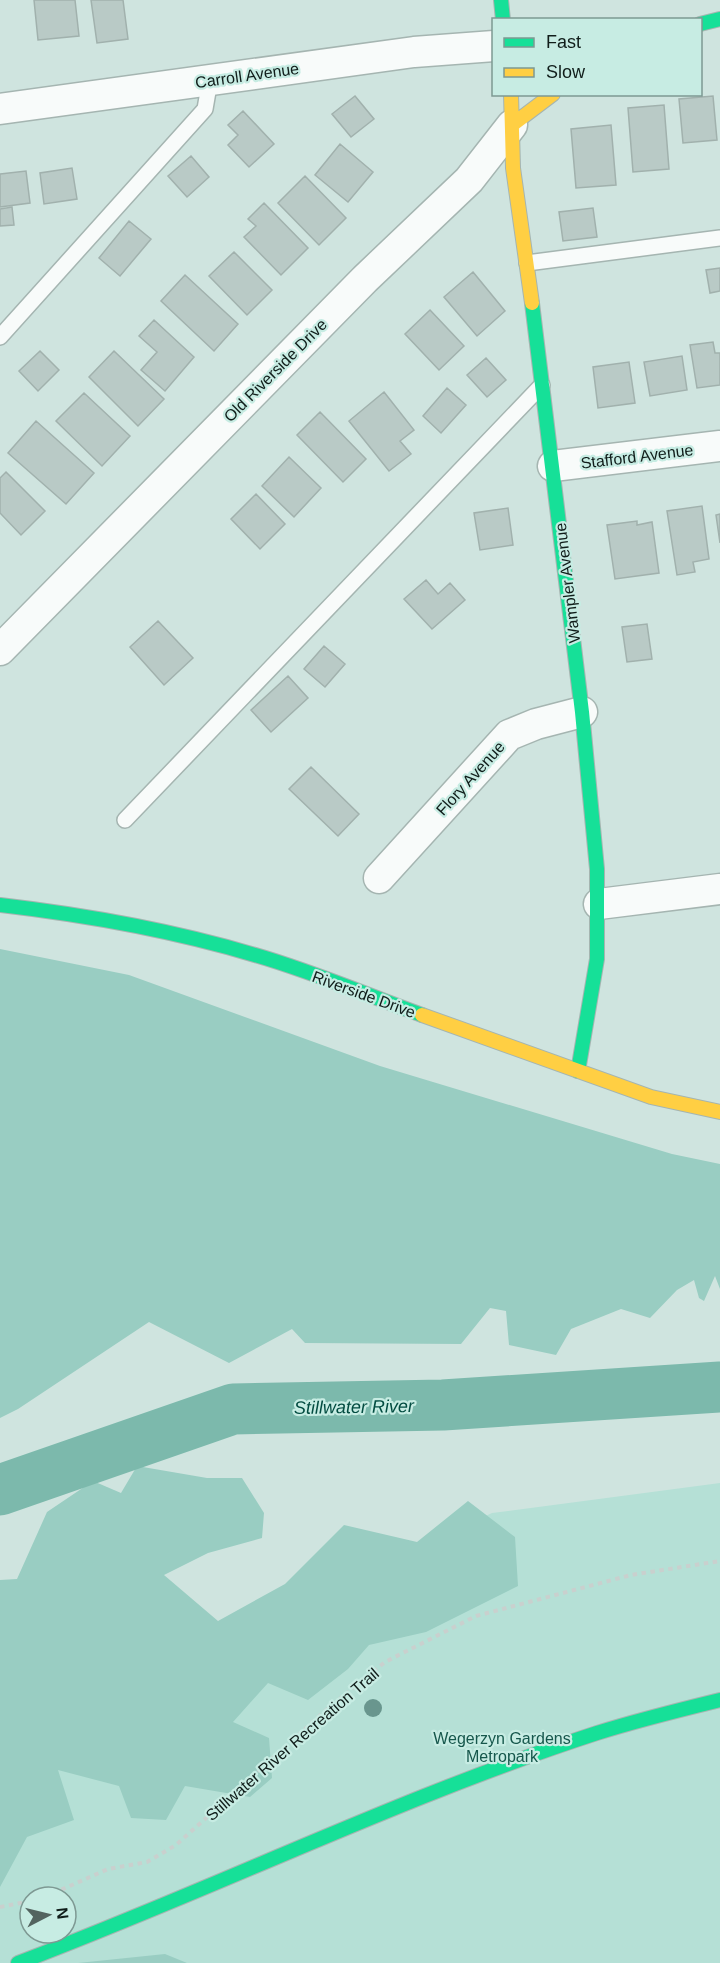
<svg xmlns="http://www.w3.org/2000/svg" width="720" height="1963" font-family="Arial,sans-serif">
	<rect width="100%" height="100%" fill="#cfe4df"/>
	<path fill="#b5e0d6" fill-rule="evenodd" d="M720 1483V1963H0V1744L492 1513ZM30 1897H66V1933H30Z"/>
	<path fill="#99cdc2" d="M0 949 129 975 380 1066 672 1154 720 1164V1289L715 1276 704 1301 699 1298 694 1280 677 1290 650 1318 621 1309 571 1329 556 1355 509 1345 506 1311 490 1308 461 1344 305 1343 292 1329 229 1363 149 1322 18 1409 0 1418Z
		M137 1466 207 1478H242L264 1513 262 1538 208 1553 164 1575 218 1621 285 1584 344 1525 417 1542 468 1501 515 1537 518 1586 426 1632 369 1645 348 1669 308 1700 268 1683 233 1722 269 1738 272 1778 250 1797 185 1786 166 1820 131 1818 119 1786 58 1770 74 1820 27 1837 0 1887V1580L17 1579 47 1512 93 1481 121 1493Z
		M165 1954 187 1963H78Z"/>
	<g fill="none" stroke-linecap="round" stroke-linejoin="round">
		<path stroke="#7cb9ac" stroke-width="51" d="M0 1490 233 1409 443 1405 720 1387"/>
	</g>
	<path fill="#b9cac6" stroke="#a1b1ad" stroke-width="1.5" d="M34 0H75L79 36 38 40Z
		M91 0H123L128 39 97 43Z
		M355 96 374 119 351 137 332 114Z
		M713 96 717 140 683 143 679 99Z
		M664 105 669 169 633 172 628 108Z
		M243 111 274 144 249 167 228 145 238 135 228 125Z
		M611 125 616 185 576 188 571 129Z
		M340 144 373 172 348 202 315 175Z
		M191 156 209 177 187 197 168 176Z
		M72 168 77 199 44 204 40 173Z
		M26 171 30 203 0 207V174Z
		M305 176 346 218 319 245 278 203Z
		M264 203 308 248 281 275 244 237 256 226 248 219Z
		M12 207 14 225 0 226V209Z
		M593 208 597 237 563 241 559 212Z
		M129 221 151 239 120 276 99 258Z
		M234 252 272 290 247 315 209 276Z
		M720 268V291L710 293 706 270Z
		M473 272 505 311 477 336 444 297Z
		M185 275 238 324 214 351 161 301Z
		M430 310 464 346 439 370 405 334Z
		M154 320 194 357 165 391 141 370 157 352 139 336Z
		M713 342 715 353H720V385L697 388 690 345Z
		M40 351 59 370 38 391 19 371Z
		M114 351 164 399 138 426 89 377Z
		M682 356 687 390 650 396 644 362Z
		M486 358 506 380 487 397 467 375Z
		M629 362 635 403 598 408 593 367Z
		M447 388 466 405 441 433 423 416Z
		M384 392 414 430 400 441 411 454 389 471 349 421Z
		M84 393 130 436 102 466 56 421Z
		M320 412 366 459 343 482 297 435Z
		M36 421 94 473 66 504 8 453Z
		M289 457 321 488 294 517 262 486Z
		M6 472 45 511 21 535 0 513V478Z
		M256 494 285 524 260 549 231 519Z
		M702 506 709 559 693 562 695 572 677 575 667 511Z
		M508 508 513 545 480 550 474 513Z
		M720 514V543L716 515Z
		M637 521V525L652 522 659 573 615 579 607 525Z
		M426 580 438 594 450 583 465 600 432 629 404 599Z
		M158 621 193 658 164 685 130 647Z
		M647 624 652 659 627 662 622 627Z
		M324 646 345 664 325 687 304 669Z
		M288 676 308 698 271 732 251 710Z
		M311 767 359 814 338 836 289 789Z"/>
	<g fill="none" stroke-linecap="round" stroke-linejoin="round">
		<g stroke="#a5b5b1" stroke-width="18">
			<path id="lane" d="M527 263 720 238
				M0 337 205 109 210 80
				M125 820 542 385"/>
		</g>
		<g stroke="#a5b5b1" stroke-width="33">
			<path id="street" d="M0 109 414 52 494 46
				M553 466 720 446
				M0 650 365 279 469 180 512 125
				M379 878 509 735 536 724 582 712
				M599 904 720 889"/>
		</g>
		<g stroke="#a5b5b1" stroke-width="16">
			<path id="fast" d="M501 0 503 20
				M700 24 720 19
				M532 303 582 712 597 869V959L578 1071
				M0 905C86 915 171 930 255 955 311 971 367 995 422 1015
				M18 1963C212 1890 400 1797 597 1733 638 1720 679 1710 720 1700"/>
		</g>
		<g stroke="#a5b5b1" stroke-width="16">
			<path id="slow" d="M511 94 513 168 532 303
				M512 125 553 94
				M422 1015 651 1097 720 1112"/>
		</g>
		<path stroke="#c9d0ce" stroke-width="4" stroke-dasharray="4.5 4.5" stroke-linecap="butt" d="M45 1897 108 1869 147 1862 176 1845 325 1711 385 1662 476 1616 631 1575 720 1561
			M0 1907 30 1901"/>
		<use href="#lane" stroke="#f8fbfa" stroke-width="15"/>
		<use href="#street" stroke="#f8fbfa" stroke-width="30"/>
		<use href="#fast" stroke="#16e098" stroke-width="14"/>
		<use href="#slow" stroke="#ffcf43" stroke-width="14"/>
	</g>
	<circle fill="#69968e" cx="373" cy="1708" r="9"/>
	<g text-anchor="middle" stroke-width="4.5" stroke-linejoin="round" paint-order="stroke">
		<g font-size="16" fill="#101d1a" stroke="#c7ece3">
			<text transform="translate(247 75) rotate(-8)" y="6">Carroll Avenue</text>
			<text transform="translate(275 370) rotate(-45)" y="6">Old Riverside Drive</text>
			<text transform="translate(637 456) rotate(-7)" y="6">Stafford Avenue</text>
			<text transform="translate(567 583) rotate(-97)" y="6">Wampler Avenue</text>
			<text transform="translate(470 778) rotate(-48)" y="6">Flory Avenue</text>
			<text transform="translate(364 994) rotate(20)" y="6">Riverside Drive</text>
			<text transform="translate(292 1744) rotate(-41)" y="6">Stillwater River Recreation Trail</text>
		</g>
		<g font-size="16" fill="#16574c" stroke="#c7ece3">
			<text x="502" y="1744">Wegerzyn Gardens<tspan x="502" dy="18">Metropark</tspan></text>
		</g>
		<g font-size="18" font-style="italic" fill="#034c41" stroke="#c7ece3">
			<text transform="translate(354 1407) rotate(-1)" y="6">Stillwater River</text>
		</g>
	</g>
	<rect x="492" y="18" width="210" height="78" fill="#c7ece3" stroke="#7e9993" stroke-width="1.5"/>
	<rect x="504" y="38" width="30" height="9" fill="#16e098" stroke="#7e9993" stroke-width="1.5"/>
	<text x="546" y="48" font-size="18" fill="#101d1a">Fast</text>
	<rect x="504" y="68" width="30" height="9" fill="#ffcf43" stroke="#7e9993" stroke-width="1.5"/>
	<text x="546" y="78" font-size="18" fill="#101d1a">Slow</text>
	<g transform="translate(48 1915) rotate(83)"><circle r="28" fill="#c7ece3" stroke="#7e9993" stroke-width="1.5"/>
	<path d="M0-4.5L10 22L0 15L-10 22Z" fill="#53635f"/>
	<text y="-9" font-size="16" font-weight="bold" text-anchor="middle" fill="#101d1a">N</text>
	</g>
</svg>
